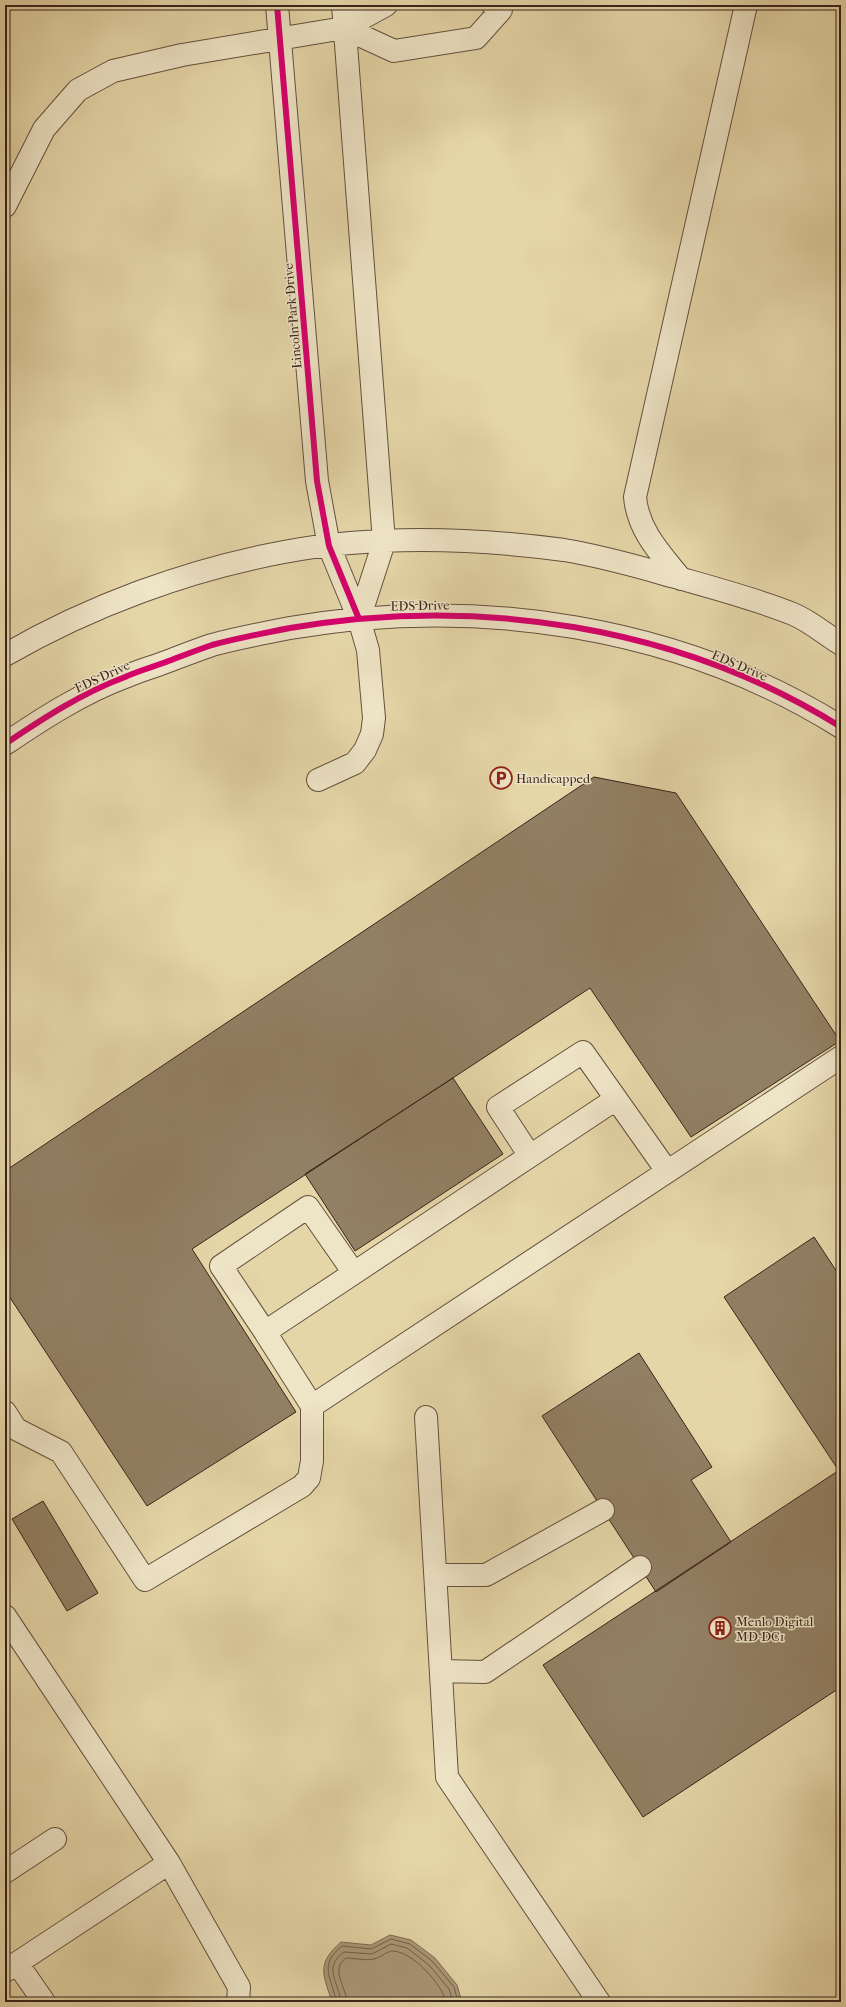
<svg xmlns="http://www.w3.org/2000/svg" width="846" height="2007" font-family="'IM FELL French Canon',serif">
	<rect width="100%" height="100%" fill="#e5d6a8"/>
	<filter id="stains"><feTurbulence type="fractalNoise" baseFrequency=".005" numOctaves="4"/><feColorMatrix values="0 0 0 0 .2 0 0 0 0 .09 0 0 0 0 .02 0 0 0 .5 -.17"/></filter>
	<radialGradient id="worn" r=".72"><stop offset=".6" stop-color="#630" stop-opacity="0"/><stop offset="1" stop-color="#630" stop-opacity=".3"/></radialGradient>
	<path fill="#ab9978" stroke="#7d6a53" d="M390 1935 411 1940 435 1958 457 1985 462 2002H332C323 1974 316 1964 341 1942L371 1945Z"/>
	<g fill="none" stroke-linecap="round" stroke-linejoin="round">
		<path stroke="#725e4a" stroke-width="1" d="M336 2002C333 1978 317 1966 342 1946L371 1949 391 1939 410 1944 432 1961 454 1987 458 2002
			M341 2002C339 1982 322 1968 344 1952L372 1954 391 1944 407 1948 429 1965 449 1989 453 2002
			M347 2002C346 1987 330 1969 346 1958 355 1958 365 1961 374 1959 380 1958 387 1951 393 1951 413 1952 442 1984 446 2002"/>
	</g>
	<path fill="#928064" stroke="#39231b" d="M594 777 676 793 840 1041 691 1137 590 988 192 1249 296 1412 147 1506 5 1290V1171Z
		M453 1078 503 1154 355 1251 305 1174Z
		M814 1237 841 1278V1469L839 1471 724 1297Z
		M639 1353 712 1467 691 1480 731 1542 656 1592 542 1416Z
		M841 1469V1687L643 1817 543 1665Z
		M43 1501 98 1593 67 1611 12 1519Z"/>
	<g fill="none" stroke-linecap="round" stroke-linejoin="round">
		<g stroke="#64503e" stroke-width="24">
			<path id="minor" d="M277 5 317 481 329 546 359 619 368 650 374 718 372 734 365 750 355 763 318 780
				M343 5 384 542 359 619
				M344 28 394 51 476 38 501 10 493 5
				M5 206 44 129 78 90 113 71 182 55 344 28 386 5
				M681 579C661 554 638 531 635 497L746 5
				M5 655C90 606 187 570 284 552 375 535 473 538 564 550 602 556 639 567 675 577 714 588 756 599 793 614 810 621 826 635 841 644
				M5 744C42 719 82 693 125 677 138 671 153 667 166 662 182 656 197 650 212 645 238 638 264 633 290 628 478 596 678 625 841 727
				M616 1099 530 1156 498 1107 583 1052 667 1171
				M354 1273 530 1156
				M312 1406 841 1057
				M5 1412 16 1429 61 1452 145 1580 302 1486 309 1478 312 1461V1406L265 1332 221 1266 308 1207 354 1273 265 1332
				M426 1417 447 1777 599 2002
				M436 1575H486L603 1510
				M5 1616 169 1863 5 1971
				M441 1671 485 1672 640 1567
				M169 1863 239 1987 238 2002
				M5 1872 55 1839
				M17 1963 44 2002"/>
		</g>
		<use href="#minor" stroke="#eee4c6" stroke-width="22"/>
		<g stroke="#eee4c6" stroke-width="8">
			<path id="cycleway" d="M277 5 317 481 329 546 359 619
				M5 744C42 719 82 693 125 677 138 671 153 667 166 662 182 656 197 650 212 645 238 638 264 633 290 628 478 596 678 625 841 727"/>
		</g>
		<use href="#cycleway" stroke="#d6006c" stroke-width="6"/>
	</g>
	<defs>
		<g id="parking-ring" transform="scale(1.15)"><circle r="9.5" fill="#eee4c6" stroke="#8f2418" stroke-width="1.5"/><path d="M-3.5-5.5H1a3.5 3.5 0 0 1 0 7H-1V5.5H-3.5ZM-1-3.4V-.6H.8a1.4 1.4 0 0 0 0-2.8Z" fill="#8f2418"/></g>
		<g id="building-ring" transform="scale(1.15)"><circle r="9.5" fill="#eee4c6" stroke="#8f2418" stroke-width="1.5"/><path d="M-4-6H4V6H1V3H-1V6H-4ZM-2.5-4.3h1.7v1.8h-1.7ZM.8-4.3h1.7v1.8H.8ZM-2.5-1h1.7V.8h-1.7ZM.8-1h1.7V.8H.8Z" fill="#8f2418"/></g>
	</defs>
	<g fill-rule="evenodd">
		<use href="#parking-ring" x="501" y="778"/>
		<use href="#building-ring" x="720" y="1628"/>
	</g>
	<g text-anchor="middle" stroke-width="3" stroke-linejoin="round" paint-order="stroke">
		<g font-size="13" fill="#39231b" stroke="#eee4c6">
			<text transform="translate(292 316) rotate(-95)" y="5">Lincoln Park Drive</text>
			<text transform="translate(420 605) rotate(-1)" y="5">EDS Drive</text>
			<text transform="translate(740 665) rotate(23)" y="5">EDS Drive</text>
			<text transform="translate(102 676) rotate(-25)" y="5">EDS Drive</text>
		</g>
		<g font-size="13" fill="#39231b" stroke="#eee4c6" text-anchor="start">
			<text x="516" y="783">Handicapped</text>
			<text x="736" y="1626">Menlo Digital<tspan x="736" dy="15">MD-DC1</tspan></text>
		</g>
	</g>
	<rect width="846" height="2007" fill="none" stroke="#e5d6a8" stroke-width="20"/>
	<rect x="6" y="6" width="834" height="1995" fill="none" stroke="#39231b" stroke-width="2"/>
	<rect x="10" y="10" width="826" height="1987" fill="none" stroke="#39231b"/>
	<rect width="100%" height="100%" filter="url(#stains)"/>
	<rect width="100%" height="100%" fill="url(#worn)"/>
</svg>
